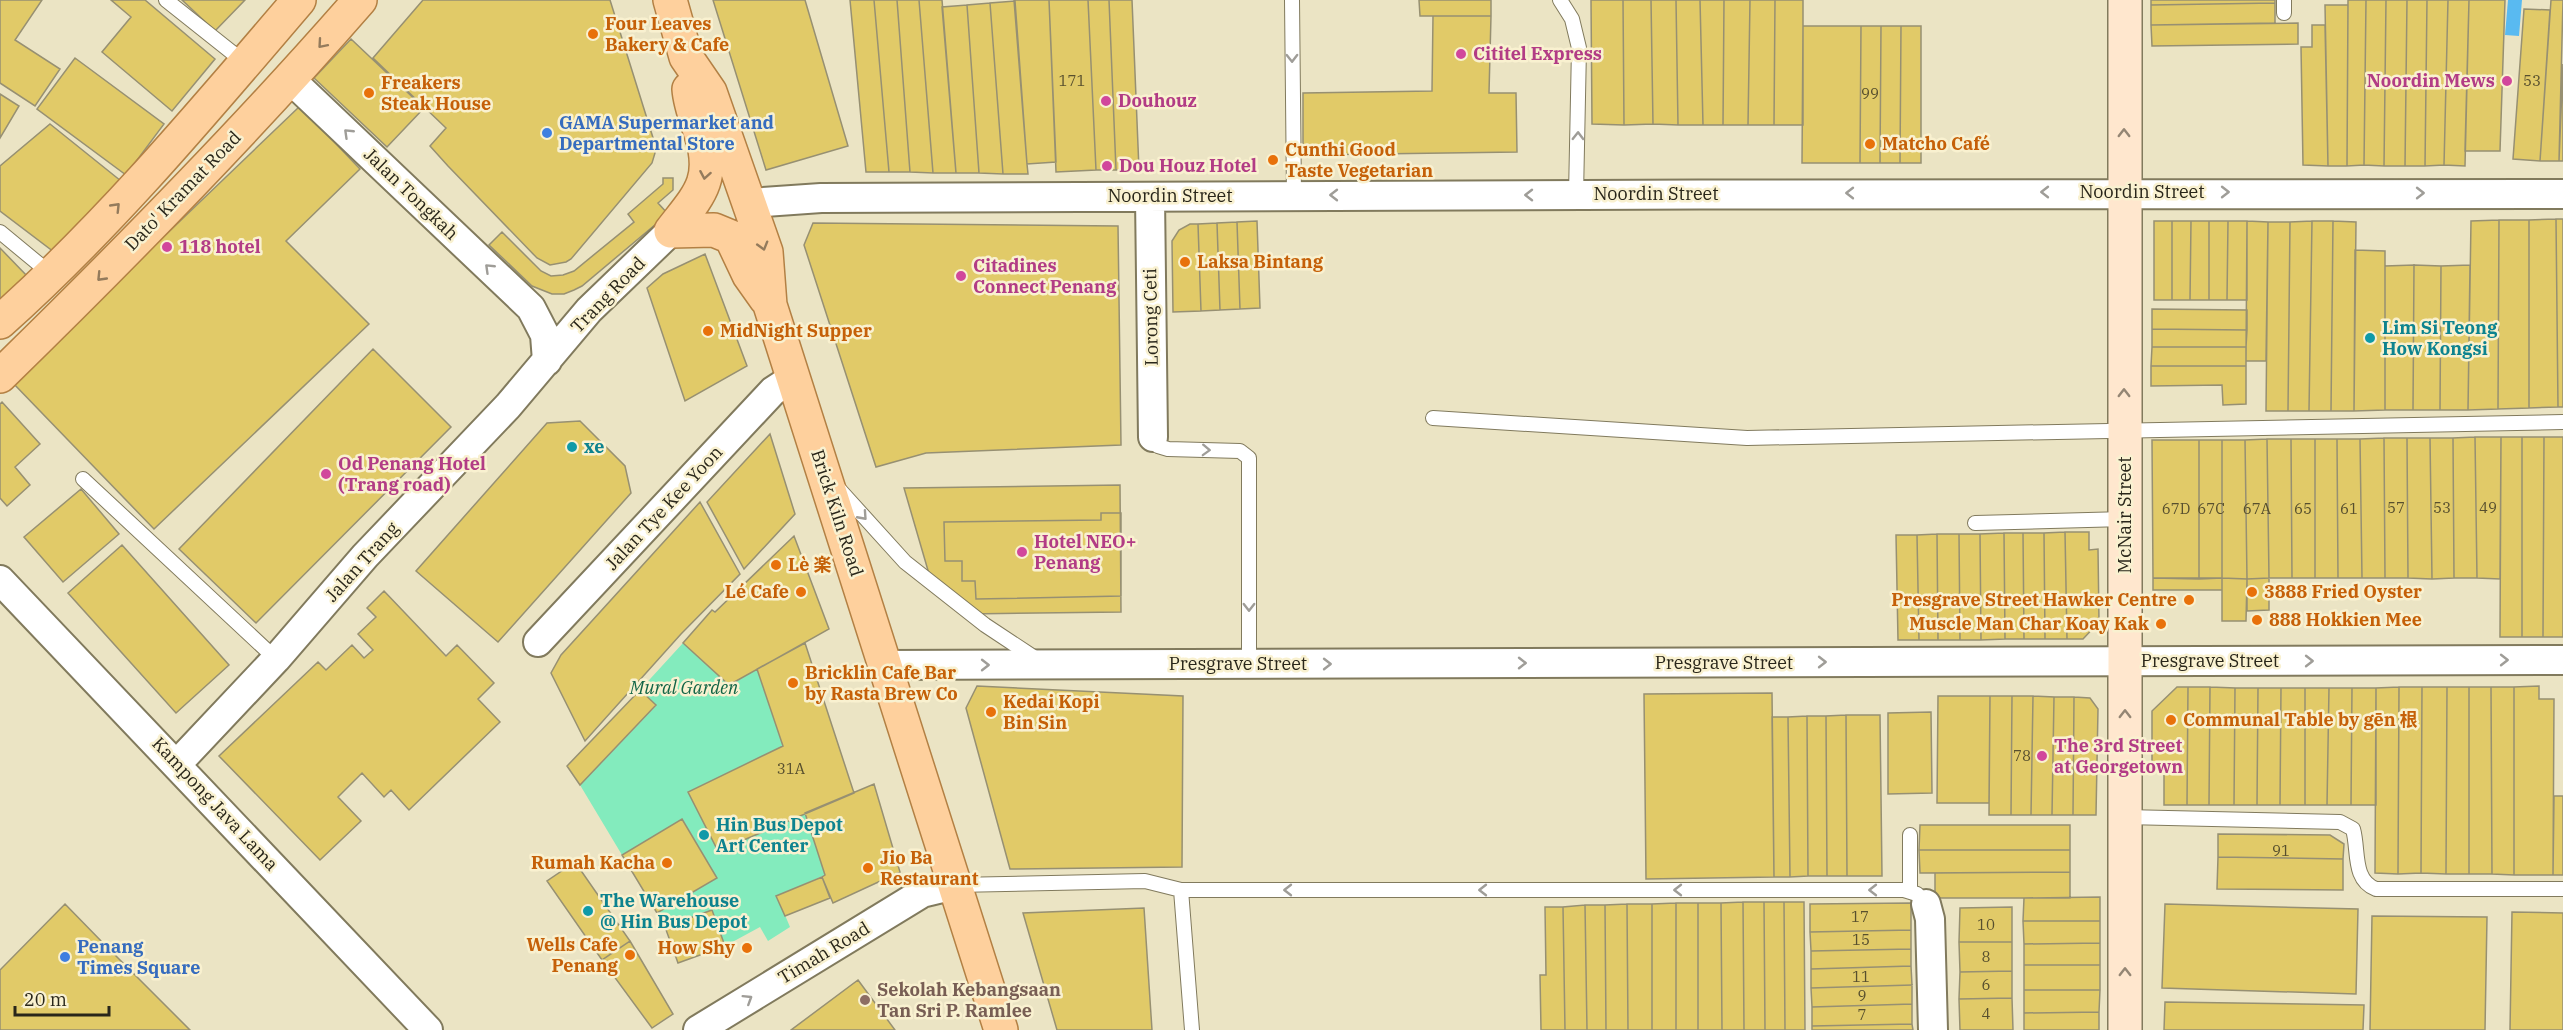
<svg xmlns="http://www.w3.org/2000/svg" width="2563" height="1030" font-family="'IBM Plex Serif','Noto Sans SC',serif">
	<rect width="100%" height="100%" fill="#ebe4c4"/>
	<path fill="#83ebbd" d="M683 643 729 685 757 669 783 746 688 792 718 851 805 813 825 875 777 896 790 927 768 941 760 927 725 946 712 910 665 927 657 913 717 878 683 820 622 855 580 785 656 706 640 690Z"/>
	<path fill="#59baf1" d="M2508 0H2522L2519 36 2505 35Z"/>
	<path fill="#e1ca68" stroke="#979072" stroke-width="1.5" d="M0 0H42L15 40 60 69 35 106 0 83Z
		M111 0H145L215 59 172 111 102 52 131 17Z
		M182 0H245L215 31Z
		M423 0H610L654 141 655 153 652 163 571 259 566 262 550 265 537 258 448 166 430 146 446 128 373 58Z
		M713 0H805L848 146 766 170Z
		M850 0H874L889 172H866Z
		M874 0H897L910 172H889Z
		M897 0H919L933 173 910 172Z
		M919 0H942L956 173H933Z
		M1014 0H1049L1056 162 1027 164Z
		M1049 0H1088L1096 170 1056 172Z
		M1088 0H1109L1116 170H1096Z
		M1109 0H1132L1139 170H1116Z
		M1419 0H1491V16H1420Z
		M1591 0H1623L1624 125 1592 124Z
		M1623 0H1651L1653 124 1624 125Z
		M1651 0H1676L1678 125 1653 124Z
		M1676 0H1700L1703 125H1678Z
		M1700 0H1724L1723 125H1703Z
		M1724 0H1750L1748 125H1723Z
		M1750 0H1775L1774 125H1748Z
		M1775 0H1803V125H1774Z
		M2151 0H2275V3L2151 5Z
		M2348 0H2366L2364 165 2347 166Z
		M2366 0H2386L2384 166 2364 165Z
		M2386 0H2407L2405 166H2384Z
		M2407 0H2427L2425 166H2405Z
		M2427 0H2448L2444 165 2425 166Z
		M2448 0H2469L2465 166 2444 165Z
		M2469 0H2505L2500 151H2465Z
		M2551 0H2563L2559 161H2540Z
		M1015 1 1027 164 1028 174H1003L990 3Z
		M990 3 1003 174 979 173 967 5Z
		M2275 3V23L2151 25V5Z
		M967 5 979 173H956L942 7Z
		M2325 5H2348L2347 166H2328Z
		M2524 9 2550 10 2540 161 2513 159Z
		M1433 16H1491L1489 93H1516L1517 152 1303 155V93L1432 91Z
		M2298 23V44L2152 46 2151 25Z
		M2312 25H2325L2328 166 2303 165 2301 47H2312Z
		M1803 26H1861L1860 163H1802Z
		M1861 26H1881L1880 163H1860Z
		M1881 26H1901L1900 163H1880Z
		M1901 26H1921V163H1900Z
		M351 39 424 108 387 147 314 78Z
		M75 58 164 124 126 175 37 109Z
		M2563 64V161H2559Z
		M0 94 19 106 0 138Z
		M300 106 360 169 286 241 369 324 154 529 12 382Z
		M50 124 121 181 54 252 0 211V166Z
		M663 178H673V190L658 203 668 214 582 286 574 290 564 294H552L532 286 489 245 502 232 541 271 551 276 563 275 574 271 634 222 628 214 663 184Z
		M2556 219 2558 407 2529 408V220Z
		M2556 219H2563V407H2558Z
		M2499 220 2498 409 2468 410 2471 221Z
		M2499 220H2529V408L2498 409Z
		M1257 221 1260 308 1240 309 1237 222Z
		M2154 221H2172V300H2154Z
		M2172 221H2191L2190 300H2172Z
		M2191 221H2209V300H2190Z
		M2209 221H2228L2227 300H2209Z
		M2228 221H2247V300H2227Z
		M2247 221 2268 222 2266 361H2246Z
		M2312 221 2309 411H2288L2290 222Z
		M2312 221H2333L2331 411H2309Z
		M2333 221 2356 222 2354 411H2331Z
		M1237 222 1240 309 1220 310 1217 223Z
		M2268 222H2290L2288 411H2266Z
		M813 223 1118 226 1121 445 926 453 876 467 804 245Z
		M1217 223 1220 310 1201 311 1198 224Z
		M1190 224H1198L1201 311 1173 312 1172 241 1179 230Z
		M0 248 28 277 0 303Z
		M2355 250 2385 251V410L2354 411Z
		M705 254 747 366 685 401 647 288 663 274Z
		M2414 265 2413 410H2385V266Z
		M2414 265 2441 266 2440 410H2413Z
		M2470 265 2468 410H2440L2441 266Z
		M2152 309 2247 310V330L2152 329Z
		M2152 329 2247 330 2246 347H2152Z
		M2152 347H2246V366H2151Z
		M373 349 451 427 256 623 179 549Z
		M2151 366H2246V404L2223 405 2222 385 2151 386Z
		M2 402 40 444 15 467 30 485 7 506 0 498V404Z
		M580 421 625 466 631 493 498 642 416 571 547 423Z
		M770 434 795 514 744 569 707 502Z
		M2475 437H2501L2500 579 2477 578Z
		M2475 437 2477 578H2454L2453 438Z
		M2501 437H2522V637H2500Z
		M2522 437H2544L2543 637H2522Z
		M2544 437H2563V637H2543Z
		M2384 438H2407L2408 578H2385Z
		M2384 438 2385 578H2362L2360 439Z
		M2407 438H2430L2432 579 2408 578Z
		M2430 438H2453L2454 578 2432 579Z
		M2267 439H2291L2292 578H2269Z
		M2267 439 2269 578 2247 579 2245 440Z
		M2291 439H2315V578H2292Z
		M2315 439H2337L2338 578H2315Z
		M2337 439H2360L2362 578H2338Z
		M2152 440H2199V579L2153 578Z
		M2199 440H2222V578L2199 579Z
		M2222 440H2245L2247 579 2222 578Z
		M1120 485 1121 612 967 614 934 591 904 488Z
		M81 489 119 534 63 582 24 537Z
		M700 502 740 574 681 634 585 741 551 673 561 655Z
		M1101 513H1121V596L976 599 975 581H962V561H945L944 522 1101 520Z
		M2065 532H2089V550L2098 549 2099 622 2083 639H2067Z
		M2065 532 2067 639H2045L2044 533Z
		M2004 533H2023L2024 639H2005Z
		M2004 533 2005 639 1981 640 1980 534Z
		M2023 533H2044L2045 639H2024Z
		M1937 534H1959L1960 640H1938Z
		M1937 534 1938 640H1919L1917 535Z
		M1959 534H1980L1981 640H1960Z
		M1896 535H1917L1919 640H1898Z
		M794 536 829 629 729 685 683 643 712 610 715 612Z
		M122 545 229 665 176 713 68 593Z
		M2153 578H2222V590H2153Z
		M2222 578 2247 579 2246 621H2222Z
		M2269 578V610L2247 611V579Z
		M384 591 446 656 457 645 494 683 478 699 500 722 409 810 391 790 384 797 362 773 338 797 361 821 320 860 219 756 318 662 326 670 352 645 364 658 373 650 358 634 376 617 367 608Z
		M805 643 854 793 718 851 688 792 783 746 757 669Z
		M977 686 1183 696 1182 867 1010 869 966 708Z
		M2539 686V699H2554L2553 875H2514V687Z
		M2177 687H2188L2187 805H2164V768L2152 767V711Z
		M2188 687H2210L2209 805H2187Z
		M2210 687 2235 688 2234 805H2209Z
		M2399 687 2398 874 2375 873 2376 688Z
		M2399 687H2422L2421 873 2398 874Z
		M2422 687H2447L2446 874 2421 873Z
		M2447 687H2469V874H2446Z
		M2469 687H2491L2492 874H2469Z
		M2491 687H2514V875L2492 874Z
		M2235 688H2258L2257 805H2234Z
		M2258 688H2281L2280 805H2257Z
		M2281 688H2305V805H2280Z
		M2305 688H2329L2327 805H2305Z
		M2329 688H2352L2351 805H2327Z
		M2352 688H2376V805H2351Z
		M640 690 656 705 580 785 567 766Z
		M1772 693 1774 877 1646 879 1644 694Z
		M1938 696H1990L1989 803H1937Z
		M1990 696H2012L2011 815H1989Z
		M2012 696H2033L2031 815H2011Z
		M2033 696 2054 697 2052 815H2031Z
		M2054 697H2074L2073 815H2052Z
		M2074 697 2090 698 2098 709 2096 815H2073Z
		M1931 712 1932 793 1888 794V713Z
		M1846 715 1847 876H1827L1826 716Z
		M1846 715H1880L1882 876H1847Z
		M1807 716H1826L1827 876H1808Z
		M1807 716 1808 876 1790 877 1788 717Z
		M1772 717H1788L1790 877H1774Z
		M874 784 900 872 833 903 822 877 825 875 805 813Z
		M2554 796H2563V875H2553Z
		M682 819 717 878 657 913 622 855Z
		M1920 825H2070V850H1919Z
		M2218 834 2330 835 2344 844 2343 859 2218 857Z
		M1919 850H2070V872L1920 873Z
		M2218 857 2343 859V890L2217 889Z
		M575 862 630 941 602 960 547 881Z
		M2070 872V898H1935V873Z
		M822 877 830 898 785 916 776 896Z
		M2100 897V921H2023L2024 898Z
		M1743 902H1764L1765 1030H1744Z
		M1743 902 1744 1030H1722L1721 903Z
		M1764 902H1784L1785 1030H1765Z
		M1784 902H1804L1805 1030H1785Z
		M1676 903H1698V1030H1676Z
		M1676 903V1030H1652V904Z
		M1698 903H1721L1722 1030H1698Z
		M1911 903V930L1810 932V904Z
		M65 904 105 945 190 1030H0V970Z
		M1627 904H1652V1030H1628Z
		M1627 904 1628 1030H1606L1605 905Z
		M2165 904 2358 909 2356 994 2162 988Z
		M1585 905H1605L1606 1030H1587Z
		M1585 905 1587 1030H1565L1563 907Z
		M1545 907H1563L1565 1030H1541L1540 975H1546Z
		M2012 907V942H1959L1960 908Z
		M1144 908 1152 1030H1057L1023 913Z
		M712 910 725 946 678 963 665 927Z
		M2512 912 2563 913V1030H2510Z
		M2372 916 2487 917 2485 1030H2370Z
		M2023 921H2100V943L2024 944Z
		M1911 930V949L1811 951 1810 932Z
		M630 941 673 1014 652 1028 602 960Z
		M1959 942H2012V971L1960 972Z
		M2100 943V965H2024V944Z
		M1911 949V966L1811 969V951Z
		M2024 965H2100V990H2024Z
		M1911 966 1912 985 1811 988V969Z
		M2012 971V998L1959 999 1960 972Z
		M858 980 895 1030H791Z
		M1912 985V1004L1812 1007 1811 988Z
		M2024 990H2100L2099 1012 2024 1013Z
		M2012 998 2013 1030H1960L1959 999Z
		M2165 1002 2364 1005 2363 1030H2164Z
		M1912 1004V1024L1812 1026V1007Z
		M2099 1012V1030H2024V1013Z
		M1912 1024 1913 1030H1812V1026Z"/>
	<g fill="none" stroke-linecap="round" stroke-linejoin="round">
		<g stroke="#817a5d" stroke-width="16">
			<path id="lane" d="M166 0 244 62
				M1292 0 1294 196
				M1560 0 1572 19 1579 48 1576 195
				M2284 13V0
				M0 232 51 274
				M1433 418 1747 438 2563 422
				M1153 437 1158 446 1168 449 1240 451 1249 458V664
				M83 479 276 659
				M838 488 905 562 985 625 1038 660
				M1975 523 2125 519
				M2125 817 2340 822 2353 829C2359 850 2352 880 2376 889H2563
				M955 885 1145 881 1181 890H1904L1917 894 1926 904
				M1181 890 1192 1030
				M1910 891V835"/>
		</g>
		<g stroke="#817a5d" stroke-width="32">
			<path id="street" d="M291 80 531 308 545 335 547 361
				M1150 197 1153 437
				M749 203 821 198C1402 197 1982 191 2563 194
				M0 580 428 1030
				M538 642 773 391 793 378
				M885 665 2563 660
				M177 764 276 659 365 556 508 406 589 310 671 231
				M1926 904 1930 919 1933 1030
				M698 1030 922 893 955 885"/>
		</g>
		<g stroke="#817a5d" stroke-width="36">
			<path id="secondary" d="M2125 0V1030"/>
		</g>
		<g stroke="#b38044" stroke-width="36">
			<path id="primary" d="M670 0 686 57 710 92 766 252 770 305 1001 1030
				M671 231C698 196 716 181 701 134 696 119 690 104 689 89
				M671 231 714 230 731 237 749 275 766 299
				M0 322C109 225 204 111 299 0
				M0 376C124 255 246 131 360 0"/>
		</g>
		<use href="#lane" stroke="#fff" stroke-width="14"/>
		<use href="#street" stroke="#fff" stroke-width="28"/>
		<use href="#secondary" stroke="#ffe7ce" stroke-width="33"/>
		<use href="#primary" stroke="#fed09d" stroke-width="33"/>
	</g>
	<defs><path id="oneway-chevron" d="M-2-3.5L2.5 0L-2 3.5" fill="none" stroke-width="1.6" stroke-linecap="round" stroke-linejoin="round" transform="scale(1.5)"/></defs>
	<g stroke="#947b5c">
		<use href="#oneway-chevron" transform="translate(322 44) rotate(131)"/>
		<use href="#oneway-chevron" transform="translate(705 175) rotate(100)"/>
		<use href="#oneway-chevron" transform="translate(116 207) rotate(-46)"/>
		<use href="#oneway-chevron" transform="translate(763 246) rotate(74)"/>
		<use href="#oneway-chevron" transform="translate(101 277) rotate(134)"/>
	</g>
	<g stroke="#9f9d98">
		<use href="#oneway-chevron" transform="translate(1292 58) rotate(89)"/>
		<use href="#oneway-chevron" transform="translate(348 133) rotate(-136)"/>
		<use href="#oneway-chevron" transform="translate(1578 136) rotate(-89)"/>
		<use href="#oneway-chevron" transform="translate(2045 192) rotate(180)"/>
		<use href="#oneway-chevron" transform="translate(2225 192)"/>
		<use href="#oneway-chevron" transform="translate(1850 193) rotate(180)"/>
		<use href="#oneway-chevron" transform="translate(2420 193)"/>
		<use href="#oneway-chevron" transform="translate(1334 195) rotate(180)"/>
		<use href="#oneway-chevron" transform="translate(1529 195) rotate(180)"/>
		<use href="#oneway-chevron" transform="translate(489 268) rotate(-136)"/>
		<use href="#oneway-chevron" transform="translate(1206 450) rotate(2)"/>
		<use href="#oneway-chevron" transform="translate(863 516) rotate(48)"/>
		<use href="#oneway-chevron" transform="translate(1249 607) rotate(90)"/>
		<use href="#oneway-chevron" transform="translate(2504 660)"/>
		<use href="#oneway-chevron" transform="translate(2309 661)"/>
		<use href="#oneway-chevron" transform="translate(1822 662)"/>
		<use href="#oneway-chevron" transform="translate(1522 663)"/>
		<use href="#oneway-chevron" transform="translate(1327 664)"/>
		<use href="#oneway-chevron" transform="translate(985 665)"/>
		<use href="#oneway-chevron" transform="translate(1288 890) rotate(180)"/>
		<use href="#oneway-chevron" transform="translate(1483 890) rotate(180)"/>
		<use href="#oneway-chevron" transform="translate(1678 890) rotate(180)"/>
		<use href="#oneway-chevron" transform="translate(1873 890) rotate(180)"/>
		<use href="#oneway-chevron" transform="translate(748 999) rotate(-32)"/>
	</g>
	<g stroke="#948674">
		<use href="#oneway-chevron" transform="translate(2124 133) rotate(-90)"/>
		<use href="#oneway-chevron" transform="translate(2124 393) rotate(-90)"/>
		<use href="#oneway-chevron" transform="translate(2125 714) rotate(-90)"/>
		<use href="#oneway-chevron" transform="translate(2125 972) rotate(-90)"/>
	</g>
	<g fill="#e8710a" stroke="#f9f1d0" stroke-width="2">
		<circle cx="593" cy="34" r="6"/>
		<circle cx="369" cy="93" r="6"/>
		<circle cx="1870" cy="144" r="6"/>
		<circle cx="1273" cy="160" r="6"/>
		<circle cx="1185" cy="262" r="6"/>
		<circle cx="708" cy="331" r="6"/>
		<circle cx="776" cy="565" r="6"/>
		<circle cx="801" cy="592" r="6"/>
		<circle cx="2252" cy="592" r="6"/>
		<circle cx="2189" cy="600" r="6"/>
		<circle cx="2257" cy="620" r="6"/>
		<circle cx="2161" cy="624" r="6"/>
		<circle cx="793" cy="683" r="6"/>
		<circle cx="991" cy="712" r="6"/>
		<circle cx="2171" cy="720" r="6"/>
		<circle cx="667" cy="863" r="6"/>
		<circle cx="868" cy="868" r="6"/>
		<circle cx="747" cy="948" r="6"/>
		<circle cx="630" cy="955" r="6"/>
	</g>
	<g fill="#d1479c" stroke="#f9f1d0" stroke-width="2">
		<circle cx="1461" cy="54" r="6"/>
		<circle cx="2507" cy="81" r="6"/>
		<circle cx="1106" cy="101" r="6"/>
		<circle cx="1107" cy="166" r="6"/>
		<circle cx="167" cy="247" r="6"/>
		<circle cx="961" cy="276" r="6"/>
		<circle cx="326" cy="474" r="6"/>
		<circle cx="1022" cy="552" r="6"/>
		<circle cx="2042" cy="756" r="6"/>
	</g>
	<g fill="#3f7fe0" stroke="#f9f1d0" stroke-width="2">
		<circle cx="547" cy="133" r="6"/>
		<circle cx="65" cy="957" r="6"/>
	</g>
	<g fill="#0f9aa8" stroke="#f9f1d0" stroke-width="2">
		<circle cx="2370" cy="338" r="6"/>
		<circle cx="572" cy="447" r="6"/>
		<circle cx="704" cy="835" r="6"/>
		<circle cx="588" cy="911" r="6"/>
	</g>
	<circle fill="#8d6e63" stroke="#f9f1d0" stroke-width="2" cx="865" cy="1000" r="6"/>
	<g text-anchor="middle" stroke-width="5" stroke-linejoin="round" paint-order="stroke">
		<g font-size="15" fill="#574f2e">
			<text x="1072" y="86">171</text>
			<text x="2532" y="86">53</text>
			<text x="1870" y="99">99</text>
			<text x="2396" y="513">57</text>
			<text x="2442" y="513">53</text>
			<text x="2488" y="513">49</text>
			<text x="2176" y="514">67D</text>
			<text x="2211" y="514">67C</text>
			<text x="2257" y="514">67A</text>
			<text x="2303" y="514">65</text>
			<text x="2349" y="514">61</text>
			<text x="2022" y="761">78</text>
			<text x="791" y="774">31A</text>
			<text x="2281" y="856">91</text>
			<text x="1860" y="922">17</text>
			<text x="1986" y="930">10</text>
			<text x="1861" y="945">15</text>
			<text x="1986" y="962">8</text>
			<text x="1861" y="982">11</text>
			<text x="1986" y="990">6</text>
			<text x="1862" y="1001">9</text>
			<text x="1986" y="1019">4</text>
			<text x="1862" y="1020">7</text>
		</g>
		<g font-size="18" font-weight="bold" fill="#c56008" stroke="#f9f1d0" text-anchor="start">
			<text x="605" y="30">Four Leaves<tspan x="605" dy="21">Bakery &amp; Cafe</tspan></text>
			<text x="381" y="89">Freakers<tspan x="381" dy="21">Steak House</tspan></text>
			<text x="1882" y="150">Matcho Café</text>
			<text x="1285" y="156">Cunthi Good<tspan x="1285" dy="21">Taste Vegetarian</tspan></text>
			<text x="1197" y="268">Laksa Bintang</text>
			<text x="720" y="337">MidNight Supper</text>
			<text x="788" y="571">Lè 楽</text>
			<text x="789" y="598" text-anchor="end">Lé Cafe</text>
			<text x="2264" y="598">3888 Fried Oyster</text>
			<text x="2177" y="606" text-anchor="end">Presgrave Street Hawker Centre</text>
			<text x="2269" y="626">888 Hokkien Mee</text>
			<text x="2149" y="630" text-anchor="end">Muscle Man Char Koay Kak</text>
			<text x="805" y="679">Bricklin Cafe Bar<tspan x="805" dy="21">by Rasta Brew Co</tspan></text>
			<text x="1003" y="708">Kedai Kopi<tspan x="1003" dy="21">Bin Sin</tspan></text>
			<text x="2183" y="726">Communal Table by gēn 根</text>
			<text x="880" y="864">Jio Ba<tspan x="880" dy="21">Restaurant</tspan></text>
			<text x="655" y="869" text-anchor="end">Rumah Kacha</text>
			<text x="618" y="951" text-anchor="end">Wells Cafe<tspan x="618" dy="21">Penang</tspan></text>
			<text x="735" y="954" text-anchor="end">How Shy</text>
		</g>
		<g font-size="18" font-weight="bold" fill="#b23c85" stroke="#f9f1d0" text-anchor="start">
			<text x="1473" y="60">Cititel Express</text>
			<text x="2495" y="87" text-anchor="end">Noordin Mews</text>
			<text x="1118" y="107">Douhouz</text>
			<text x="1119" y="172">Dou Houz Hotel</text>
			<text x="179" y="253">118 hotel</text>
			<text x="973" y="272">Citadines<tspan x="973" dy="21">Connect Penang</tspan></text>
			<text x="338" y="470">Od Penang Hotel<tspan x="338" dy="21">(Trang road)</tspan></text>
			<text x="1034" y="548">Hotel NEO+<tspan x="1034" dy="21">Penang</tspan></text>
			<text x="2054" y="752">The 3rd Street<tspan x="2054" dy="21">at Georgetown</tspan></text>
		</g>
		<g font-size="18" font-weight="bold" fill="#366cbe" stroke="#f9f1d0" text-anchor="start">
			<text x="559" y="129">GAMA Supermarket and<tspan x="559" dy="21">Departmental Store</tspan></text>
			<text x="77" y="953">Penang<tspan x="77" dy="21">Times Square</tspan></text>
		</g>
		<g font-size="18" fill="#29261a" stroke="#f9f1d0">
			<text transform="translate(183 191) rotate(-46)" y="6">Dato' Kramat Road</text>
			<text x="2142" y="198">Noordin Street</text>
			<text transform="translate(411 194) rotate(44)" y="6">Jalan Tongkah</text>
			<text x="1656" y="200">Noordin Street</text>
			<text x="1170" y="202">Noordin Street</text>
			<text transform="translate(608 295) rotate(-46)" y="6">Trang Road</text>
			<text transform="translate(1151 317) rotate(-91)" y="6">Lorong Ceti</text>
			<text transform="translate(664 508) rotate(-47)" y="6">Jalan Tye Kee Yoon</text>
			<text transform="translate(837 513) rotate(72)" y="6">Brick Kiln Road</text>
			<text transform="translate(2125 515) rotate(-90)" y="6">McNair Street</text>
			<text transform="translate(362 562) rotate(-48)" y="6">Jalan Trang</text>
			<text x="2210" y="667">Presgrave Street</text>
			<text x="1724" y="669">Presgrave Street</text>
			<text x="1238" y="670">Presgrave Street</text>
			<text transform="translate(215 804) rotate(47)" y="6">Kampong Java Lama</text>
			<text transform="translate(824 953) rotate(-31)" y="6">Timah Road</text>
		</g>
		<g font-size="18" font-weight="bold" fill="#0d838f" stroke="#f9f1d0" text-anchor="start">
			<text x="2382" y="334">Lim Si Teong<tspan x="2382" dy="21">How Kongsi</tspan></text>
			<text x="584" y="453">xe</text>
			<text x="716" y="831">Hin Bus Depot<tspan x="716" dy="21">Art Center</tspan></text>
			<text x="600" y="907">The Warehouse<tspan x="600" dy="21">@ Hin Bus Depot</tspan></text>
		</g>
		<g font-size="18" font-style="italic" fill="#116446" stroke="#f9f1d0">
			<text x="684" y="694">Mural Garden</text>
		</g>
		<g font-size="18" font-weight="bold" fill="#785e54" stroke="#f9f1d0" text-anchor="start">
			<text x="877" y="996">Sekolah Kebangsaan<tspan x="877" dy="21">Tan Sri P. Ramlee</tspan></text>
		</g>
	</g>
	<path d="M15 1006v9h94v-9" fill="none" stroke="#29261a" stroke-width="3"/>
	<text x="24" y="1006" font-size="18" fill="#29261a" stroke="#f9f1d0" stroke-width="4.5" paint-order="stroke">20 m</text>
</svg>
